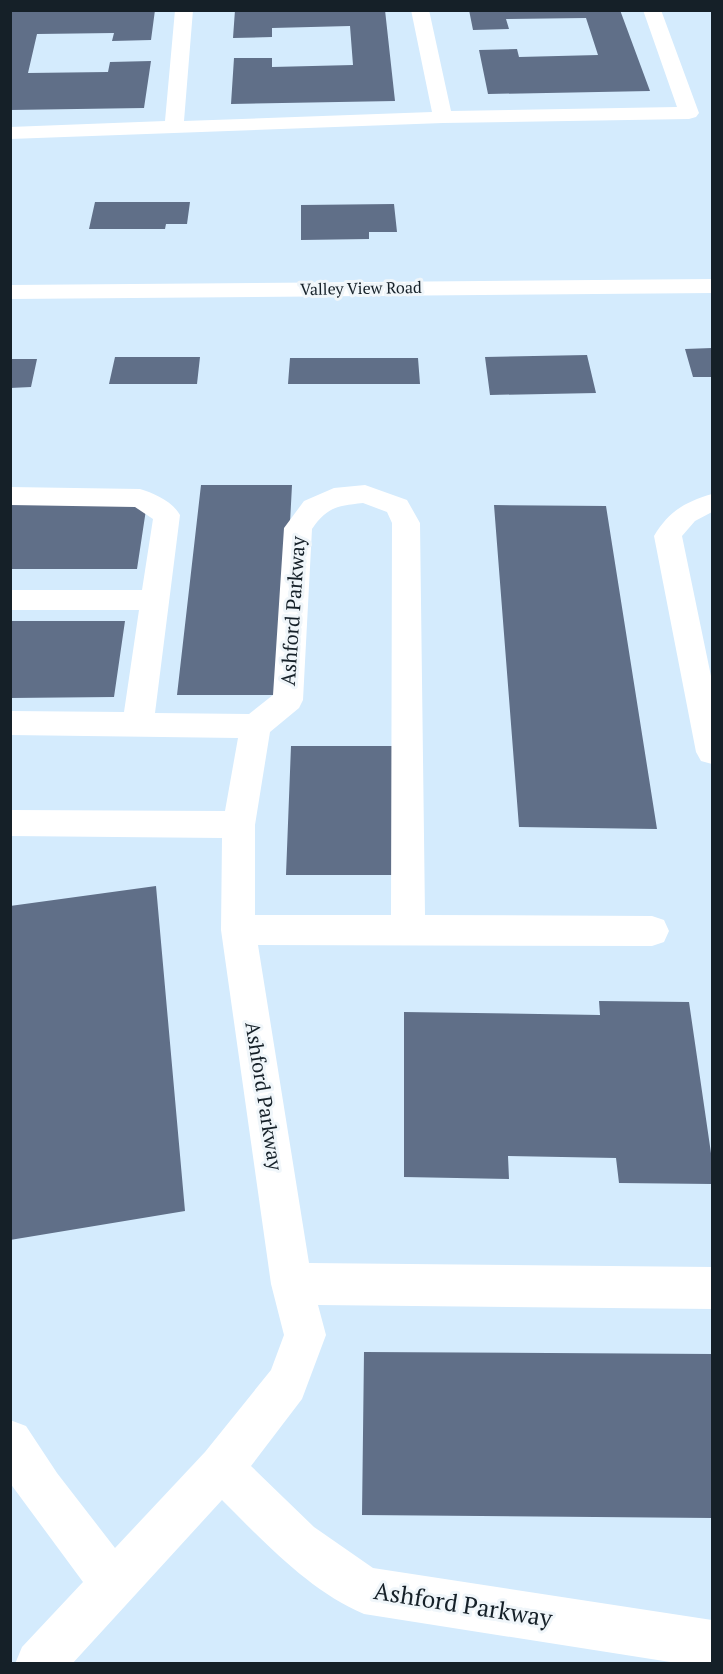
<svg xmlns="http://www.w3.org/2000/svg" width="723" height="1674" font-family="'PT Serif',serif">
	<rect width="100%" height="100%" fill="#d4ebfd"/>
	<path fill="#606f88" d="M10 10H155L151 40 112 41 114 33 37 34 28 73 108 72 110 62 151 61 144 108 10 110Z
		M235 10H385L395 101 231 104 234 58H272V67L353 65 350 26 272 28V37L233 38Z
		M469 10H620L650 91 488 94 479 50 517 49 519 57 598 55 586 18 506 19 509 29 473 30Z
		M95 202H190L187 224H166L165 229H89Z
		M394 204 397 232H369V239L301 240V205Z
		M712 348V377H693L685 349Z
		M587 355 596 393 490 395 485 357Z
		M115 357H200L197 384H109Z
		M290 358H418L420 384H288Z
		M10 359H37L31 387 10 388Z
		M201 485H292L281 695H177Z
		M10 503H147L137 569H10Z
		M494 505 606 506 657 829 519 827Z
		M10 621H125L114 697 10 698Z
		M291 746H397L400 875H286Z
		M156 886 185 1211 10 1240V906Z
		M599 1001 689 1002 712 1160V1184L619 1183 616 1158 508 1156 509 1179 404 1177V1012L600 1015Z
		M364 1352 712 1354V1518L362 1515Z"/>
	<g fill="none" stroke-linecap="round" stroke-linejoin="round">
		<path fill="#fff" fill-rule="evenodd" d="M175 10H193L184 121 432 112 411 10H429L451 111 677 107 643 10H661L699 113 696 117 689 119 443 123 10 139V127L165 121Z
			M712 279V293L10 299V285Z
			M365 485 407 500 420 523 425 915 652 916 664 920 669 931 664 942 652 946 258 945 309 1263 712 1267V1309L318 1305 326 1335 302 1399 251 1466 314 1527 373 1568 712 1620V1664H683L364 1614C309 1591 263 1541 222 1500L72 1664H15L22 1647 83 1582 10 1483V1420L26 1426 57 1473 115 1548 205 1452 271 1370 284 1335 271 1284 221 930 222 838 10 836V810L225 811 238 738 10 735V711L124 712 139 610H10V590H142L153 519 135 507 10 505V487L140 489C154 493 173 502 180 515L155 713 249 714 273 695 284 528 304 501 334 488ZM363 503 387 512 392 523 391 915H255V825L270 732 299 708 303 700 312 529C327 507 337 506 363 503Z
			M712 494V512L695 521 682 536 712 681V764L701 761 696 752 654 536C669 511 685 502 712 494Z"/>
	</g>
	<g text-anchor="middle" stroke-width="6" stroke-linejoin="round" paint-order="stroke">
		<g font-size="16" fill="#152028" stroke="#f0f6fa">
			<text transform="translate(361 288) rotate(-1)" y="6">Valley View Road</text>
		</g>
		<g font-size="20" fill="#152028" stroke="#f0f6fa">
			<text transform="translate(293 611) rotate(-86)" y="7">Ashford Parkway</text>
			<text transform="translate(264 1096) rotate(81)" y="7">Ashford Parkway</text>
		</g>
		<g font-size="24" fill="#152028" stroke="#f0f6fa">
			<text transform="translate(463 1605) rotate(9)" y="8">Ashford Parkway</text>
		</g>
	</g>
	<rect width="723" height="1674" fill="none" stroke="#152028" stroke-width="24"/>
</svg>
